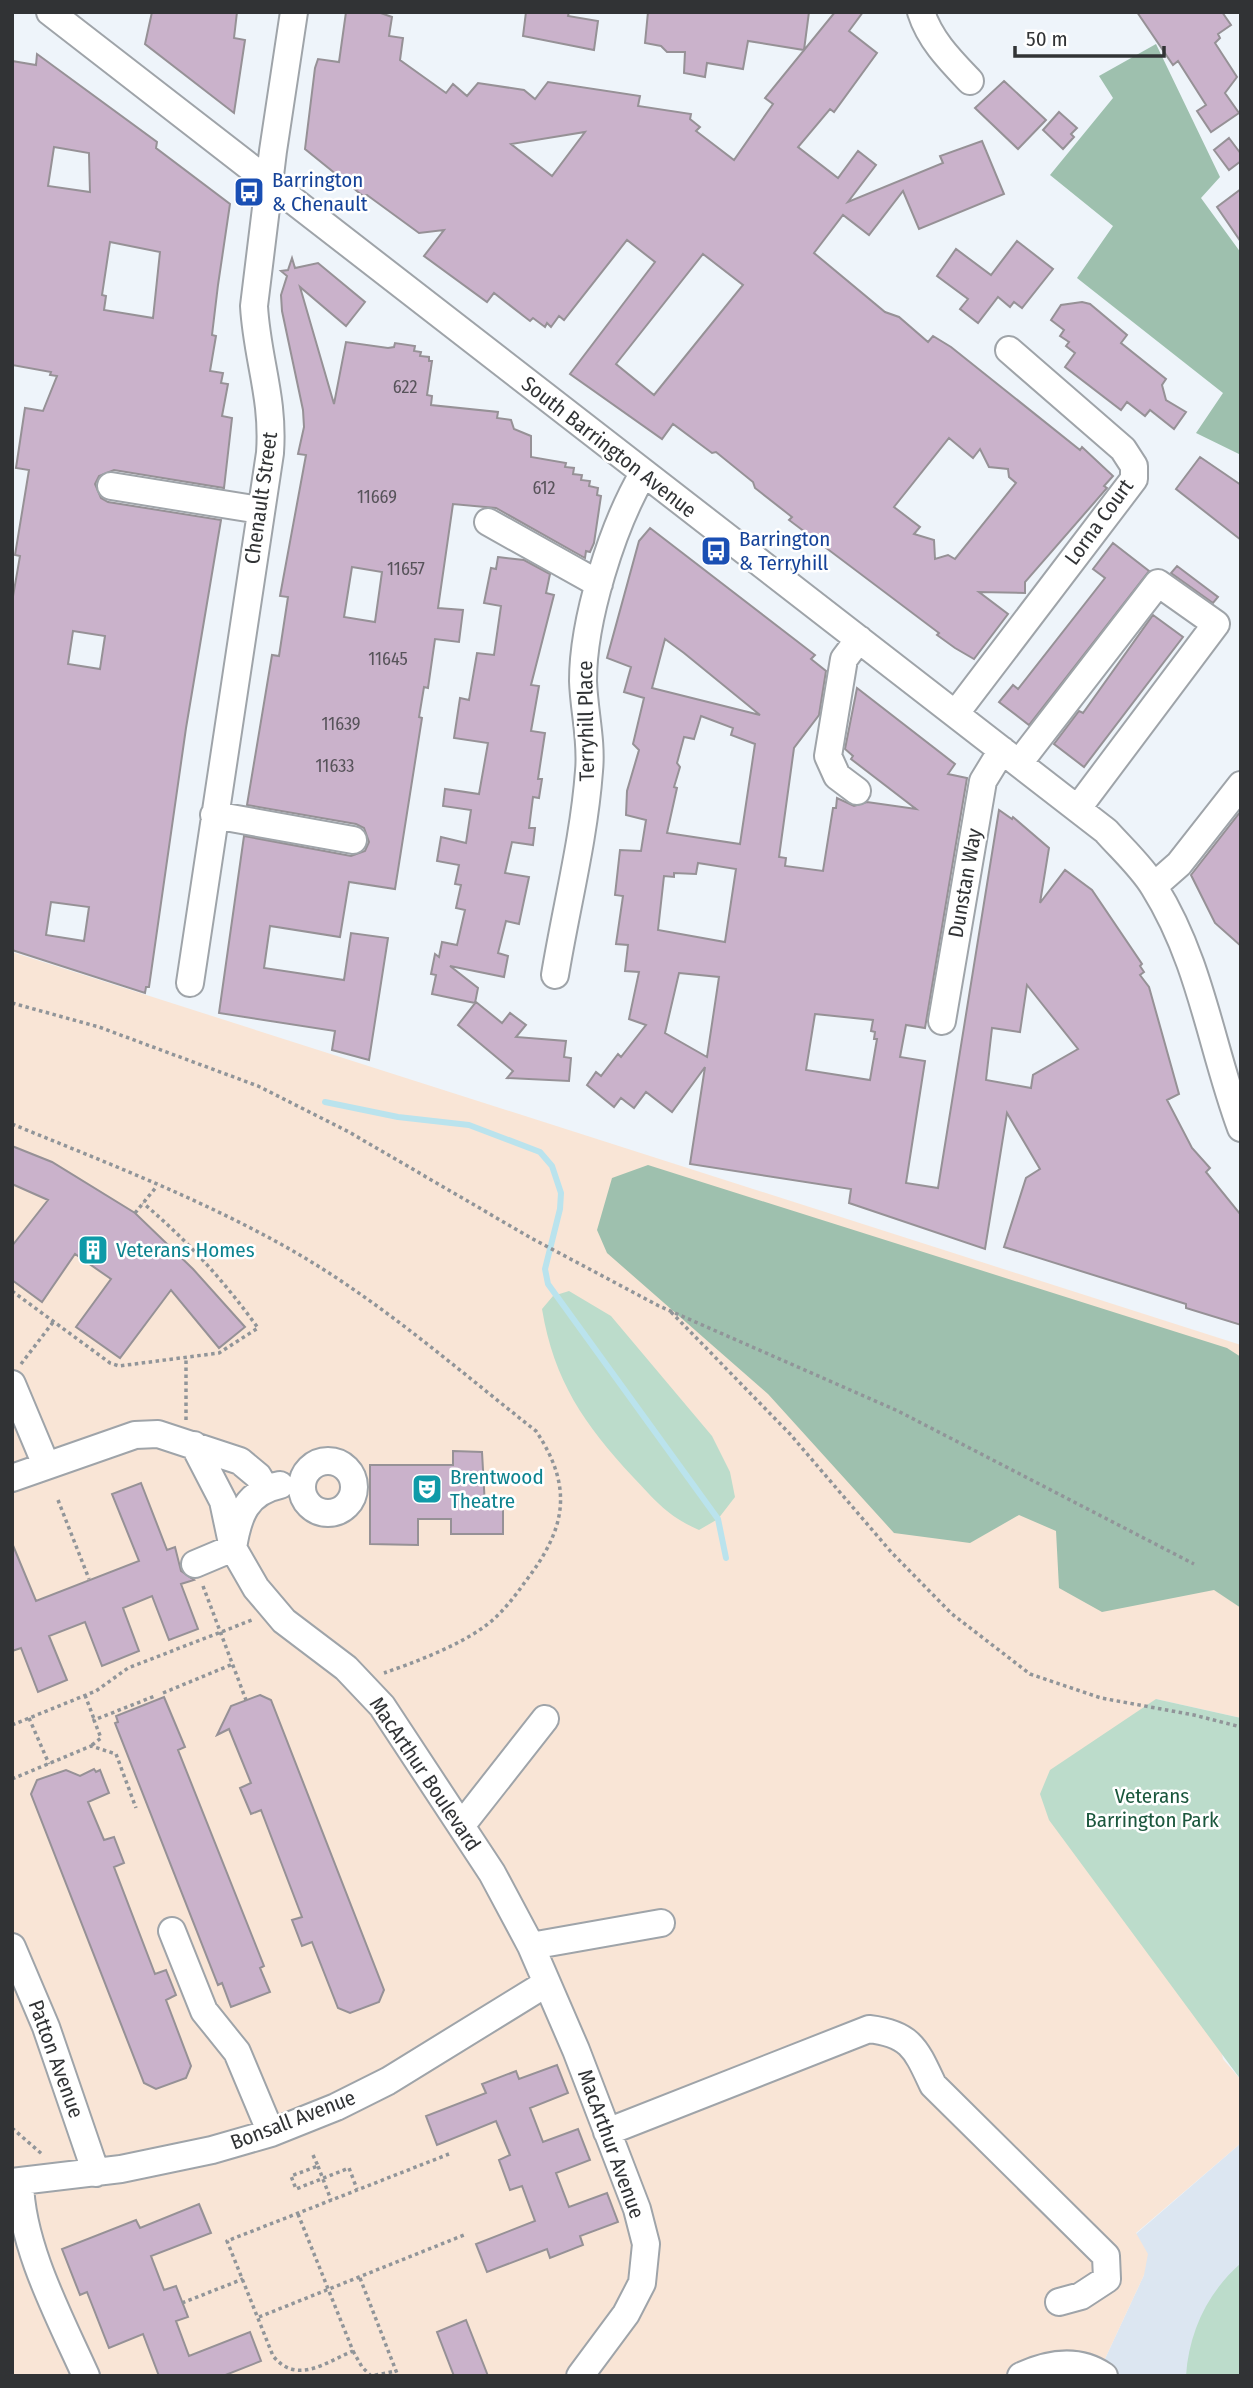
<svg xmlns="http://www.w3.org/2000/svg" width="1253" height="2388" font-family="'Fira Sans Condensed',sans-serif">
	<rect width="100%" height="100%" fill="#eef4fa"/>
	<path fill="#dce6f1" d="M1241 2143V2376H1097L1144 2275 1136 2234Z"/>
	<path fill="#f9e5d6" d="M12 952 1241 1345V1718L1156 1699 1223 2059 1241 2080V2143L1136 2233 1148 2254 1144 2275 1097 2376H12Z"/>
	<path fill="#bcdccb" d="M569 1291 611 1316 712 1436 730 1472 735 1497 718 1519 699 1530C667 1516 656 1501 633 1477 584 1424 554 1381 542 1309L553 1296Z
		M1156 1699 1241 1718V2080L1049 1820 1040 1794 1050 1770Z
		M1241 2263V2376H1186C1189 2332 1207 2293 1241 2263Z"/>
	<path fill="#9ec0ae" d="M1156 44 1220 177 1201 198 1241 253V455L1196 433 1223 393 1077 278 1113 226 1050 175 1113 98 1099 76Z
		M648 1165 1227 1348 1241 1357V1608L1214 1590 1102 1612 1059 1588 1056 1531 1019 1515 970 1543 894 1533 768 1394 607 1253 597 1230 612 1178Z"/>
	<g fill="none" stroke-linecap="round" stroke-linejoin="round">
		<path stroke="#bae3ed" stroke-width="6" d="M325 1102 398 1117 469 1125 540 1152 552 1166 561 1193 560 1209 545 1269 548 1284 718 1519 726 1558"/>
	</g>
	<path fill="#cab2cb" stroke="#969196" stroke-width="2" fill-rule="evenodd" d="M152 12H237L234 38 245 40 234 113 145 44Z
		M346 12H378L392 17 389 36 403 38 400 60 446 93 453 84 467 96 478 83 524 90 535 99 548 82 640 96 638 106 691 114 690 119 700 127 696 131 734 160 773 104 765 98 835 12H863L849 31 877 53 834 112 830 109 798 147 838 178 858 151 876 165 848 202 943 163 940 156 982 141 1004 194 919 229 903 191 869 235 843 215 814 253 885 312 899 317 928 342 933 336 951 347 1080 450 1082 447 1113 476 1104 486 1107 488 1025 582V593L979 592 1008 614 974 659 955 648 937 635 939 633 789 520 792 517 755 488 753 482 716 452 712 453 673 424 662 439 570 374 655 262 627 240 564 320 559 316 551 327 547 323 545 327 533 318 530 321 494 293 487 302 424 256 444 230 419 233 367 195 363 196 305 149 315 68 318 59 339 62ZM585 132 552 176 511 144ZM703 254 743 285 654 395 616 364ZM949 438 973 458 980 449 989 467 1008 469 1009 477 1016 483 955 559 948 555 935 559 934 540 914 534 920 527 894 507Z
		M526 12H569L568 16 598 21 594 50 523 36Z
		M648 12H809L804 50 748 41 743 69 707 63 705 77 684 73 685 52H667L661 46 645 43Z
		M1137 12H1222L1231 25 1218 34 1220 38 1215 43 1237 77 1225 93 1239 113 1211 132 1197 111 1206 105 1178 61 1173 65Z
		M37 54 157 142 156 148 230 204 218 285 212 335 216 336 210 371 223 373 221 383 228 384 222 416 232 418 224 488 114 470 99 476 95 484 101 498 108 502 221 520 186 728 149 987H146L145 993 12 950V602L20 556 15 555 29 470 16 468 25 408 43 411 57 376 50 375 51 372 12 365V61L36 65ZM54 147 89 153 90 192 48 186ZM110 242 160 252 153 318 104 310 106 296 102 295ZM73 631 105 636 100 669 68 664ZM51 902 89 907 84 941 46 935Z
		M1004 81 1046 120 1018 149 975 108Z
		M1059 112 1077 128 1071 134 1074 137 1063 149 1043 130Z
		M1229 138 1241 154V161L1229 170 1214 150Z
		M1241 189V242L1217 207Z
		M1017 241 1053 269 1022 308 1014 302 1010 307 998 297 978 323 960 309 968 299 937 276 956 249 991 275Z
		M292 258 295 268 318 263 365 302 346 326 300 287 334 404 346 342 388 348 394 347 395 343 415 346 414 351 421 352 420 356 429 357V361H432L427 395 432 396 431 405 498 412 497 418 511 420 514 429 531 436V457L566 463 565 467 574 468 573 474 582 475 581 480 590 481 589 486 598 488 597 495 601 496 594 543 590 552 586 551 585 558 496 508 453 504 438 608 463 610 459 642 435 639 428 688 424 687 419 717 422 718 395 889 349 882 340 937 270 926 264 968 344 980 351 933 388 938 369 1060 332 1050 335 1031 219 1013 244 836 351 856 365 851 369 842 364 828 356 824 247 805 272 655 279 656 288 597 280 596 306 455 298 454 304 427 303 410 282 311 281 295 287 276 281 271 288 270ZM352 567 382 572 375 622 344 617Z
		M1082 302 1090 304 1127 335 1121 343 1166 379 1162 385 1166 400 1186 412 1174 429 1150 410 1145 416 1127 402 1121 410 1065 367 1075 353 1066 346 1069 342 1060 336 1064 330 1051 320 1061 305Z
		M1200 457 1241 485V540L1176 489Z
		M650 528 815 655 811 659 826 671 819 715 794 748 779 857 786 858 785 866 823 871 833 808H836L837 798 854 806 867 802 916 809 851 759 853 756 845 749 857 688 955 764 948 774 967 778 925 1028 906 1025 900 1057 925 1061 906 1183 938 1188 999 810 1012 819 1013 817 1049 848 1040 903 1065 870 1092 890 1142 964 1140 966 1144 972 1140 975 1149 987 1179 1094 1167 1100 1192 1148 1210 1168 1206 1172 1241 1215V1325L1186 1308V1304L1004 1247 1026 1178 1040 1169 1007 1113 985 1249 849 1203 851 1189 690 1164 705 1067 672 1112 646 1092 634 1108 621 1098 614 1107 587 1085 596 1072 601 1076 618 1054 621 1057 646 1025 629 1019 639 972 625 971 628 945 616 944 623 896 615 895 620 850 641 851 646 820 626 815 627 791 639 750 633 744 644 698 624 692 631 667 607 658 639 541ZM665 639 684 653 760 715 652 688ZM701 716 733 728 731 735 755 744 740 844 667 833 677 788 674 787 680 767 677 763 684 737 694 739ZM698 863 736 869 725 942 658 930 664 876 674 877V873L696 874ZM679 973 719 977 707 1057 665 1033ZM1027 985 1078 1049 1033 1075 1031 1088 986 1080 992 1028 1020 1032ZM815 1014 873 1020 871 1031 875 1032 874 1039H877L870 1080 806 1070Z
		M1113 543 1149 571 1029 725 999 702 1013 685 1018 689 1105 578 1093 569Z
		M498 557 524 560 550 574 546 593 554 595 531 685 539 686 531 731 545 733 538 779H542L539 798 533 797 529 828H535L533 845 512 842 505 873 529 877 519 924 506 921 498 953 508 956 504 977 450 966 478 988 475 1003 432 994 436 975 431 974 435 954 439 957 442 942 457 945 465 910 456 908 461 885 455 884 459 865 437 861 441 837 466 843 471 810 443 806 445 789 479 794 488 743 454 738 460 698 469 700 477 653 494 655 501 606 484 603 491 568 496 569Z
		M1177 566 1218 597 1213 603 1171 573Z
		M1153 615 1183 637 1084 767 1054 744 1079 711 1083 713Z
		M1241 811V946L1215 923 1191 875Z
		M476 1002 502 1023 510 1013 526 1025 516 1037 566 1041 564 1057 571 1058 569 1081 507 1078 513 1071 458 1025Z
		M12 1146 52 1162 135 1213 193 1269 245 1327 219 1348 171 1290 120 1358 76 1327 111 1279 75 1254 42 1302 12 1280V1246L48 1200 12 1184Z
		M453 1451 482 1452 485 1506H503V1534H451V1519H418V1545L370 1544V1465H453Z
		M141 1483 167 1550 175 1547 181 1571 194 1580 181 1584 198 1629 169 1640 152 1596 123 1608 139 1651 102 1666 85 1622 49 1636 67 1680 38 1692 21 1648 12 1651V1543L36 1601 139 1561 112 1494Z
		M260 1695 271 1700 384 1990 379 2002 350 2013 338 2008 312 1942 302 1946 292 1920 302 1917 261 1810 251 1814 240 1788 251 1783 229 1729 217 1735 231 1706Z
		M164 1697 185 1747 178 1750 264 1966 260 1968 270 1992 231 2007 222 1983 218 1985 115 1723 118 1722 116 1716Z
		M94 1769 96 1772 100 1770 109 1793 88 1802 104 1840 114 1837 124 1863 114 1867 155 1974 166 1970 176 1995 166 2000 191 2066 186 2078 156 2089 144 2083 31 1794 37 1780 66 1770 80 1776Z
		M557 2065 568 2093 530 2108 543 2142 578 2129 590 2160 556 2173 569 2207 607 2193 618 2222 580 2236 583 2245 550 2258 547 2249 487 2272 476 2244 535 2221 522 2186 510 2190 499 2160 510 2155 496 2121 437 2145 426 2116 486 2093 482 2084 516 2071 519 2079Z
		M199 2204 211 2233 151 2256 164 2290 176 2286 188 2317 176 2321 189 2356 250 2332 261 2361 223 2376H159L143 2334 109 2348 87 2292 80 2295 62 2249 136 2220 140 2228Z
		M466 2320 488 2376H454L437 2332Z"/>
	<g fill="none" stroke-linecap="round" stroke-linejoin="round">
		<g stroke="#9fa4a9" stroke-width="30">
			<path id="minor" d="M50 12 1106 831C1122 849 1142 867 1154 887 1201 962 1211 1047 1241 1128
				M921 12C930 40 950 60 970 81
				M111 486 260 510
				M488 522 599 584
				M956 713 1134 479V466L1123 449 1009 350
				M1019 763 1158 583 1216 624 1078 808
				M857 791 837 776 828 756 844 659 859 639
				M214 815 353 840
				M1154 886 1179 864 1241 785
				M555 975C566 908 584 839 589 771 592 741 584 711 583 681 583 620 612 527 643 474
				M190 983 270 453C274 397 257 359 254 306L273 151 294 12
				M942 1021 983 781 1002 750
				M12 1384 46 1465
				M194 1445 223 1501 233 1548 256 1588 284 1621 346 1668 382 1706 492 1873 531 1946 576 2050 637 2209 646 2244 642 2283 626 2314 580 2376
				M302 1487a26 26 0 1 1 52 0a26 26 0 1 1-52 0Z
				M12 1478 135 1435 158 1434 240 1461 258 1476 265 1488
				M195 1564 233 1548C238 1516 246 1492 280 1485
				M461 1826 545 1719
				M172 1931 204 2011 237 2052 271 2133
				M531 1946 661 1923
				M12 1947 46 2027 96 2173
				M607 2132 869 2029C911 2034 916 2049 933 2085L1106 2256 1107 2279 1081 2296 1059 2302
				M12 2182 121 2169 212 2150 271 2133 336 2107 388 2081 547 1983
				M20 2182C21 2246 60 2318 86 2376
				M1021 2376C1049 2363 1078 2358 1104 2376"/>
		</g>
		<path stroke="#919599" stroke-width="3.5" stroke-dasharray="3.5 3.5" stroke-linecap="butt" d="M12 1003 99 1027 258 1086 349 1132 531 1238 659 1306 898 1411 1194 1564
			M12 1124C107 1163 204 1200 293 1251 380 1301 457 1369 536 1431 574 1488 566 1529 525 1582 513 1599 499 1617 481 1629 453 1648 415 1662 384 1673
			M135 1213 157 1186
			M12 1291 110 1363 119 1366 219 1353 258 1328C224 1281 188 1241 143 1203
			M671 1312 790 1434 892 1553 952 1614 1030 1674 1101 1698 1194 1715 1241 1727
			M21 1364 54 1321
			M186 1420V1359
			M58 1500 89 1579
			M203 1586 246 1700
			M163 1693 233 1664
			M85 1695 94 1719
			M29 1718 49 1764
			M12 1725 96 1691 128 1668 252 1620
			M92 1745 101 1738 94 1720 155 1696
			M12 1779 91 1746 116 1754 136 1808
			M12 2128 43 2155
			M313 2155 318 2166 291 2176 296 2189 349 2168 357 2189
			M318 2166 331 2200
			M298 2214 353 2351C324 2363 297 2385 273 2356L227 2241 449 2154
			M360 2278 398 2376
			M182 2303 243 2279
			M259 2317 464 2235
			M353 2351 362 2367 371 2376 396 2371"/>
		<use href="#minor" stroke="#fff" stroke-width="26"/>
	</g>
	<defs>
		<g id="bus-square" transform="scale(1.575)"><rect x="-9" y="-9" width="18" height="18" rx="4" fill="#1a4fb4" stroke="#fff"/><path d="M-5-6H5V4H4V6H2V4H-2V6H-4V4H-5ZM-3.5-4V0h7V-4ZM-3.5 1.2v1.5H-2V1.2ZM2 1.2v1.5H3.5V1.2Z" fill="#fff"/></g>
		<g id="building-square" transform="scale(1.575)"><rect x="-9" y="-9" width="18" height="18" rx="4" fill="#0f9aa8" stroke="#fff"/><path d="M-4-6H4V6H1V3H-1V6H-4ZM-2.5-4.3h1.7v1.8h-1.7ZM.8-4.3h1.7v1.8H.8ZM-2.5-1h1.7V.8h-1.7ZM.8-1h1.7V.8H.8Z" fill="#fff"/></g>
		<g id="theatre-square" transform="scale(1.575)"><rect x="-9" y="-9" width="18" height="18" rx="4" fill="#0f9aa8" stroke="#fff"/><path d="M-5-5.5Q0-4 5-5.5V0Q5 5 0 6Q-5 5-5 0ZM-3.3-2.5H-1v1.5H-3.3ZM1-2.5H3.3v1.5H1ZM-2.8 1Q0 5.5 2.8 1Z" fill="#fff"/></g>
	</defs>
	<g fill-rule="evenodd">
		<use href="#bus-square" x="249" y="192"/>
		<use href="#bus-square" x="716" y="551"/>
		<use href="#building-square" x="93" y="1250"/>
		<use href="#theatre-square" x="427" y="1489"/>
	</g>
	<g text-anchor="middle" stroke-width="5" stroke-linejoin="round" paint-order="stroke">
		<g font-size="18" fill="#57535a">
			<text x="405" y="393">622</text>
			<text x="544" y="494">612</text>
			<text x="377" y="503">11669</text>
			<text x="406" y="575">11657</text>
			<text x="388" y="665">11645</text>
			<text x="341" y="730">11639</text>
			<text x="335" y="772">11633</text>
		</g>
		<g font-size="21" fill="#164399" stroke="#fff" text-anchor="start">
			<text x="272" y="187">Barrington<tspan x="272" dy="24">&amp; Chenault</tspan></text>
			<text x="739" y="546">Barrington<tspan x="739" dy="24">&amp; Terryhill</tspan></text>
		</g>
		<g font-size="21" fill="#313335" stroke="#fff">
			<text transform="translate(609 447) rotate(38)" y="7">South Barrington Avenue</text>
			<text transform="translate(261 498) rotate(-82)" y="7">Chenault Street</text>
			<text transform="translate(1099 522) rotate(-54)" y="7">Lorna Court</text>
			<text transform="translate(586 721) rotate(-91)" y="7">Terryhill Place</text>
			<text transform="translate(965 883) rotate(-80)" y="7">Dunstan Way</text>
			<text transform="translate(425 1774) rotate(56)" y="7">MacArthur Boulevard</text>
			<text transform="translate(56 2059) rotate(70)" y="7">Patton Avenue</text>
			<text transform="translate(293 2120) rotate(-21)" y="7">Bonsall Avenue</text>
			<text transform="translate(611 2144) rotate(70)" y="7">MacArthur Avenue</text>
		</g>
		<g font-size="21" fill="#0d838f" stroke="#fff" text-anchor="start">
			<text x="116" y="1257">Veterans Homes</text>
			<text x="450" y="1484">Brentwood<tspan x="450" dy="24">Theatre</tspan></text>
		</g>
		<g font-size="21" fill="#1b573d" stroke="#fff">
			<text x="1152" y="1803">Veterans<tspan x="1152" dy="24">Barrington Park</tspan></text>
		</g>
	</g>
	<rect width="1253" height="2388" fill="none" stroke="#313335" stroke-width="28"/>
	<path d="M1015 46v10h149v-10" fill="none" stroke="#313335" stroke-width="3.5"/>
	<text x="1026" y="46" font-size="21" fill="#313335" stroke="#ffffff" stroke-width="5" paint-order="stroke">50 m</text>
</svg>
